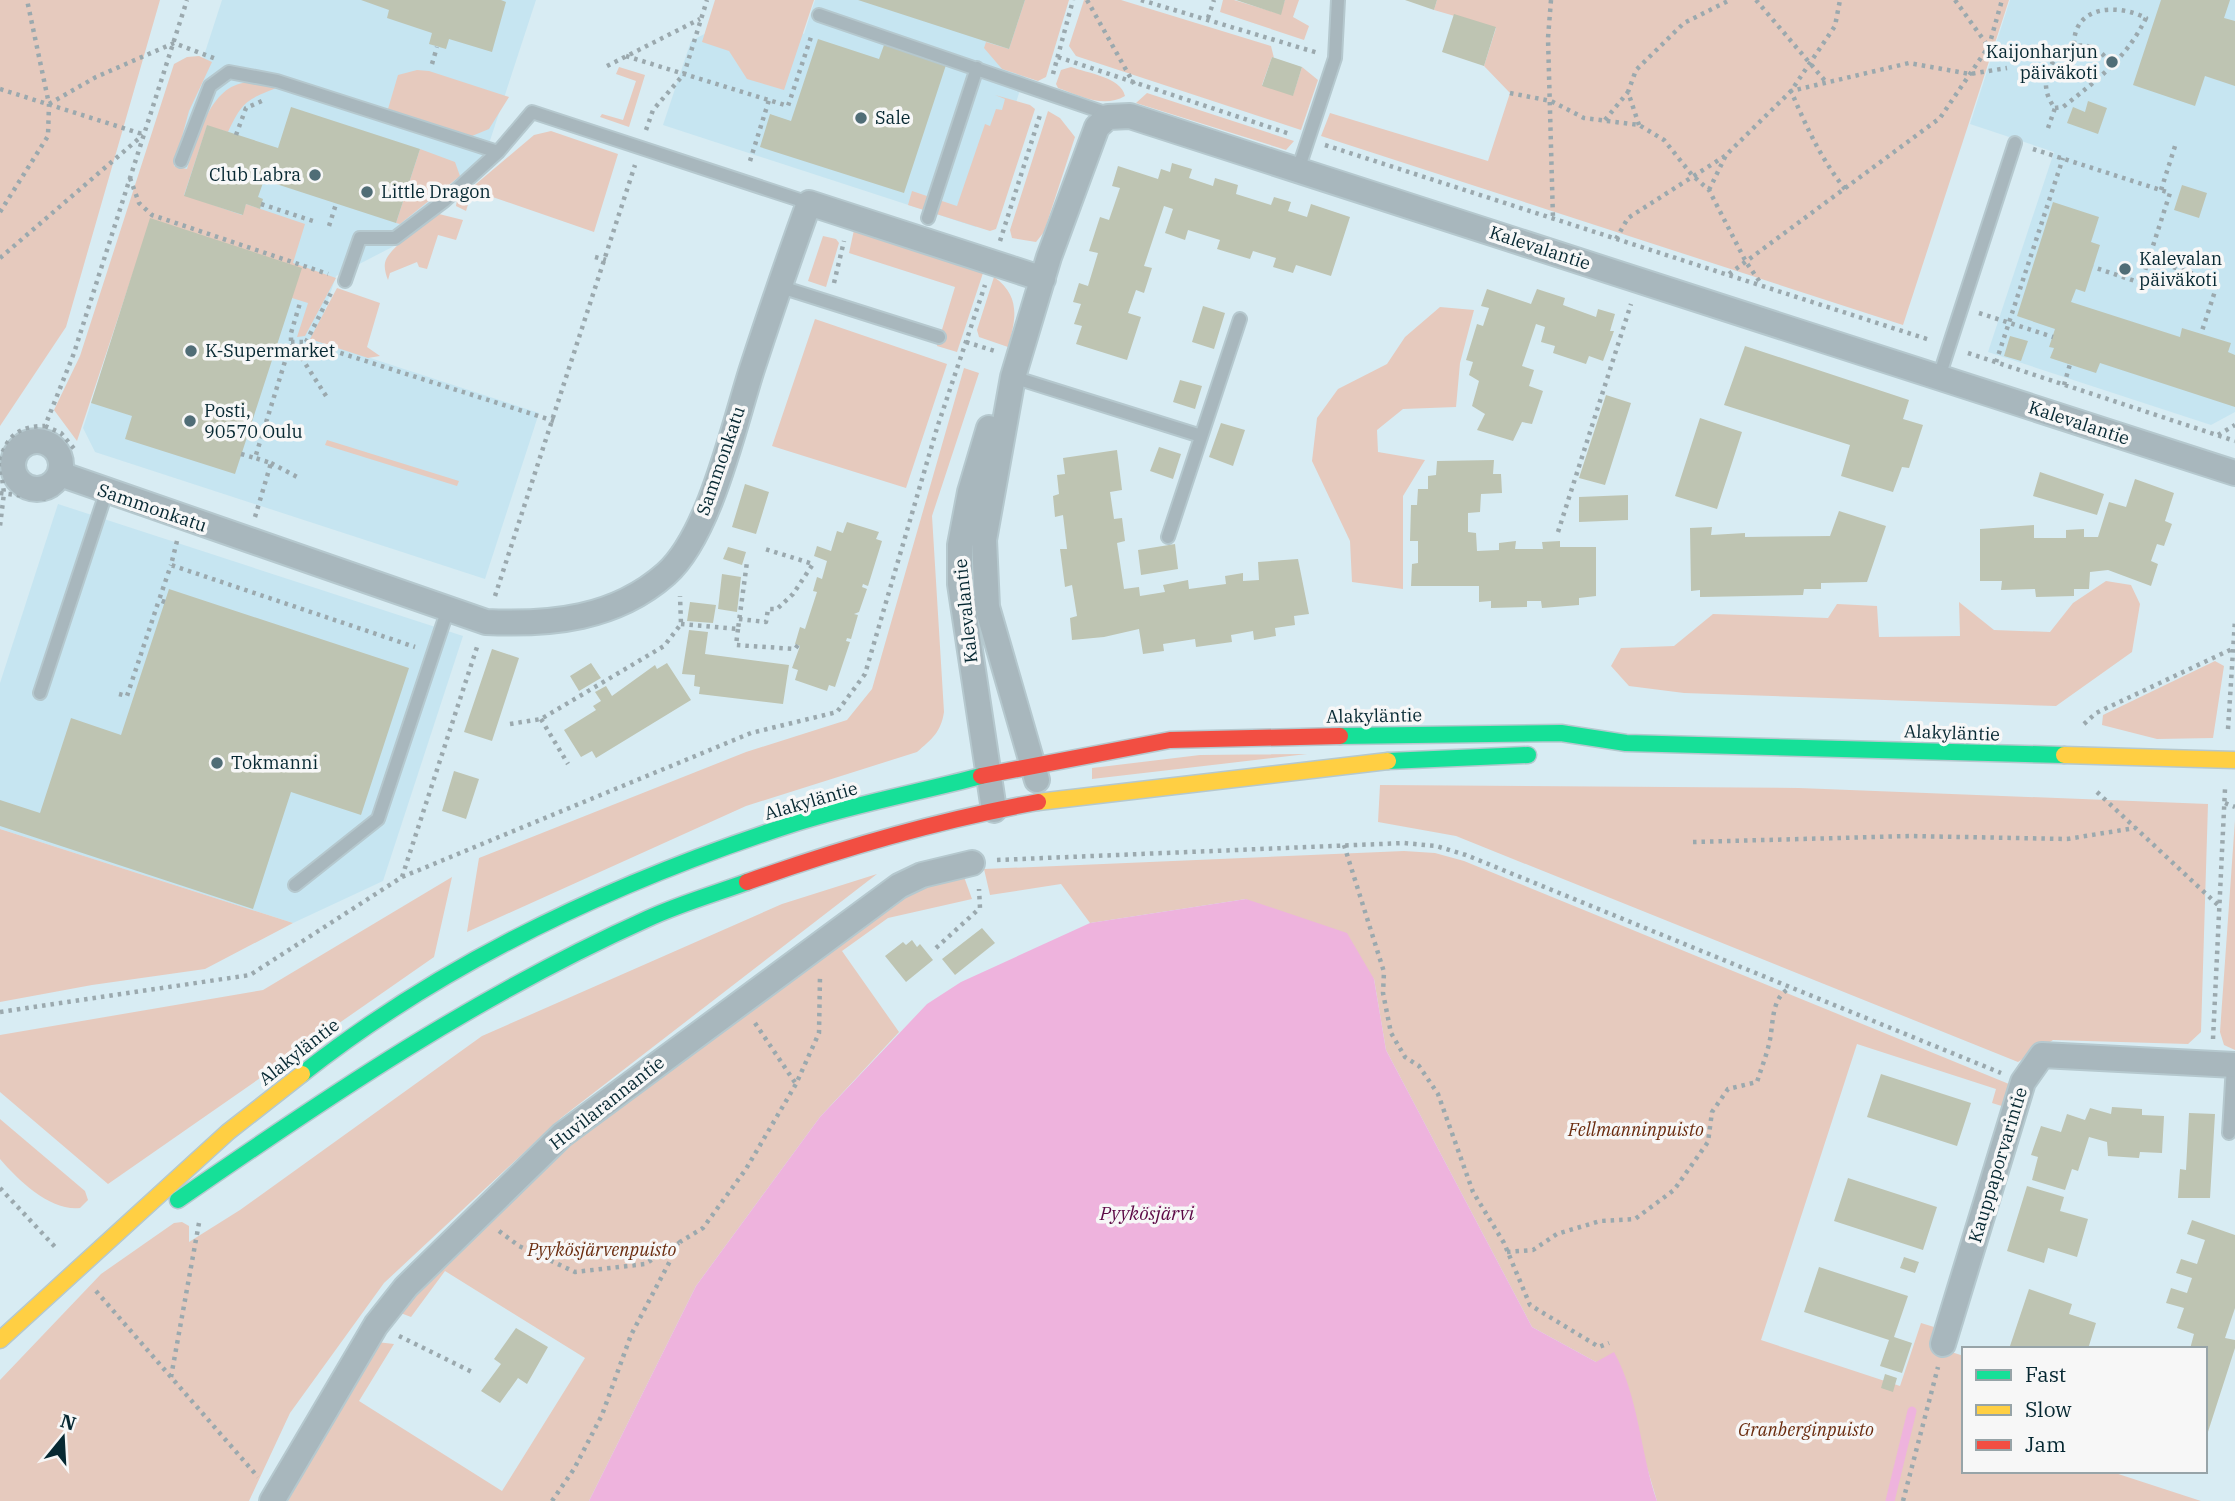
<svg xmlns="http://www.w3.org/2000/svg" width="2235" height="1501" font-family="'IBM Plex Serif',serif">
	<rect width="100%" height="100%" fill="#d8ecf3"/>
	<path fill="#c6e5f1" d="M222 0H536L481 168 447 180 431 227 336 276 315 340 539 413 485 579 95 452 83 428Z
		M815 0H1049L976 227 663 125 691 41 743 14 804 34Z
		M2010 0H2235V412L2211 425 1988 352 2054 152 1970 124Z
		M58 504 463 636 383 881 293 923 0 829V683Z"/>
	<path fill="#e6cabe" d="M0 0H160L66 327 0 426Z
		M715 0H814L784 90 747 79 729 51 702 42Z
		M1025 0H1069L1046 77 1038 81 1002 69 984 48 986 42 1009 49Z
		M1084 0H1121L1271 46 1274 58 1272 57 1262 85 1293 95 1302 67 1318 80 1301 130 1076 56 1069 46Z
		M1223 0H1234L1280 14 1285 0H1299L1293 17 1309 26 1304 40 1220 12Z
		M1437 0H2009L1903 325 1321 136 1330 113 1488 161 1510 93 1484 66 1496 28 1434 10Z
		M199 56 212 62 189 111 174 166 187 169C202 125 216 63 276 88 246 100 242 102 228 132L207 126 184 195 242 215 246 204 305 224 293 263 336 278 305 336 297 337 308 303 292 298 151 219 77 441 54 410 80 356 174 64 187 57Z
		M619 67 645 75 629 127 600 117 602 114 623 120 636 81 616 74Z
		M1071 67C1087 73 1121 77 1125 96 1103 109 1079 95 1058 88L1056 84 1061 70Z
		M417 70 429 71 509 97 489 129 472 136 388 109 398 75Z
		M1147 93 1294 141 1286 150 1136 103Z
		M995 95 1030 105 1035 109 996 229 990 231 908 205 912 191 957 206 985 124 990 126 996 109 1002 110 1005 99Z
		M1048 111 1060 118 1075 137 1044 232 1036 242 1012 238 1010 230Z
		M551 131 618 154 594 232 481 193 470 198 466 211 456 206 457 200 534 135Z
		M420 149 455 162 460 176 400 224 396 223Z
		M439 214 463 220 456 240 438 235 427 269 419 267 417 262 390 273 388 280C386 275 384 268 385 263 388 247 426 224 439 214Z
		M854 230 983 273 957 352 937 346 955 287 849 253Z
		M823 236 836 239 839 243 826 287 808 281Z
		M994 277C1021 296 1016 319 1008 347L979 337 977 330Z
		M337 288 380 303 367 347 380 356 368 358 310 339Z
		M1440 307 1474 310 1460 363 1456 407 1403 409 1377 430 1378 452 1425 460 1403 496V589L1352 582 1350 541 1312 461 1317 418 1338 389 1387 364 1405 337Z
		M815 319 947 364 906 488 772 446Z
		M964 368 979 373 932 516 944 712C941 732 932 739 917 752L746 806 467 932 479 858 746 752 847 720 872 689Z
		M327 440 459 481 457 486 325 445Z
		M2106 581 2131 585 2140 604 2132 652 2056 706 1684 693 1629 686 1611 666 1621 648 1674 646 1713 614 1828 618 1837 604 1877 606 1879 637 1960 636 1959 602 1994 630 2050 632 2073 603Z
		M2215 661 2224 666 2213 738 2157 739 2102 725 2103 715Z
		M1307 754 1092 779V768L1200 755Z
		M1380 785 1799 788 2208 804 2201 1032 2188 1044 2053 1040 2018 1062 1456 836 1378 822Z
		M2235 820V1050L2224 1045 2220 1032Z
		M0 829 293 923 205 969 92 985 0 1002Z
		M1404 851 1435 853 1464 861 2009 1084 2005 1107 1992 1103 1996 1089 1857 1044 1761 1340 1900 1386 1921 1323 1934 1327 1929 1345 1964 1356V1471H2109L2201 1501H1657L1640 1444 1596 1362 1532 1327 1386 1050 1374 979 1246 899 1090 923 1061 884 990 895 984 869Z
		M877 874 561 1118 384 1283 290 1413 249 1501H0V1380L101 1274 174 1223 182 1222 189 1226V1242L240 1210 482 1036 782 904Z
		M963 874 972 899 888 918 842 951 899 1032 820 1117 696 1286 589 1501H288L377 1342 394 1344 359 1401 502 1491 585 1358 445 1271 411 1317 398 1312 567 1145 914 888Z
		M452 877 434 957 108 1184 0 1092V1035L263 990Z
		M0 1119 85 1191 88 1200 80 1208C50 1211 19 1181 0 1159Z"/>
	<path fill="#eeb3dd" d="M1246 899 1347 933 1374 979 1386 1050 1532 1327 1596 1362 1614 1352C1639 1397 1640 1452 1657 1501H589L696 1286 820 1117 927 1004 961 982 1090 923Z"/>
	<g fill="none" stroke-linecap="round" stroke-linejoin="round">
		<path stroke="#eeb3dd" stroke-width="9" d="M1890 1501 1912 1411"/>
	</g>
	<path fill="#bec4b2" d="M361 0H501L506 2 492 52 449 39 446 49 429 44 432 33 387 18 389 10Z
		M858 0H1025L1009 49Z
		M1236 0H1285L1281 15Z
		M1405 0H1437L1434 10Z
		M2161 0H2230L2224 18 2235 21V86L2205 76 2195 106 2133 85Z
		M1454 14 1496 27 1484 66 1442 52Z
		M818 39 879 59 884 45 946 65 904 193 760 147 770 114 791 121Z
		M1272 57 1302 67 1293 96 1262 86Z
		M2088 101 2107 108 2098 134 2067 123 2073 107 2085 112Z
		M291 107 420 149 396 223 264 180 258 197 263 199 260 209 246 204 243 215 184 196 207 125 278 148Z
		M1172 163 1192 169 1189 178 1213 186 1215 178 1238 185 1236 194 1271 205 1274 197 1291 202 1288 211 1307 217 1311 204 1350 217 1331 276 1296 265 1293 273 1273 267 1276 258 1253 251 1250 259 1217 249 1220 240 1188 230 1185 240 1165 233 1173 209 1164 206 1144 266 1152 268 1144 293 1136 290 1128 313 1141 317 1127 360 1076 344 1082 326 1074 324 1081 304 1073 302 1079 283 1088 286 1098 253 1089 251 1100 217 1109 220 1120 188 1112 186 1118 166 1158 179 1161 169 1170 172Z
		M2182 185 2207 193 2199 218 2174 210Z
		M2053 202 2099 217 2091 242 2100 245 2085 292 2076 289 2071 302 2180 337 2182 328 2231 343 2228 352 2235 355V407L2100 363 2096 373 2050 358 2054 348 2049 347 2055 329 2017 316Z
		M150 218 302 268 235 474 125 439 132 416 91 403Z
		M1487 289 1531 304 1537 289 1565 298 1563 305 1596 317 1598 309 1615 314 1610 331H1614L1603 361 1589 356 1586 364 1553 353 1555 346 1541 342 1545 327 1536 324 1522 366 1534 370 1529 386 1543 391 1532 424 1522 422 1513 441 1477 430 1485 414 1472 406 1479 381 1469 375 1473 362 1466 360 1477 324 1483 326 1489 308 1481 306Z
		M1203 306 1225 313 1214 349 1192 342Z
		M2010 336 2028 341 2021 361 2004 356Z
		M1745 346 1909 400 1903 419 1923 425 1909 468 1902 467 1893 492 1841 476 1850 445 1724 405Z
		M1180 380 1202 386 1195 409 1173 402Z
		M1606 395 1631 403 1605 485 1579 478Z
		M1700 418 1742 432 1717 509 1675 496Z
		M1221 423 1245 430 1233 466 1209 457Z
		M1159 447 1181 454 1173 479 1150 471Z
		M1117 450 1122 490 1110 492 1114 519 1122 518 1125 541 1117 543 1124 589 1139 587 1140 596 1165 592 1163 585 1188 580 1189 589 1226 584 1225 576 1243 573V581L1259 580 1258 562 1298 559 1309 614 1294 616 1295 625 1275 628 1276 636 1254 640 1253 631 1231 635 1232 642 1196 647 1195 639 1163 644 1164 651 1143 654 1139 629 1104 637 1072 640 1070 618 1077 616 1072 585 1065 587 1060 549H1067L1063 515 1055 517 1053 496 1059 494 1057 475 1065 474 1063 458Z
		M1494 460 1493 474H1501L1502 493 1481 494 1480 512 1468 513V532L1476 533 1477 551 1499 550V543L1516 541 1515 549H1543L1542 542 1560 541V547H1596V596L1579 598V605L1542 608 1541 601H1527V607L1491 608V601L1479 602V586H1411L1412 564 1418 563V541H1410L1411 505H1417L1418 489H1428V476L1436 475 1437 461Z
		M2040 472 2104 494 2097 515 2033 496Z
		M2135 479 2174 493 2165 521 2172 524 2164 546 2157 544 2151 561 2158 564 2151 586 2108 570 2090 572 2089 589H2074V596L2036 597 2035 589 2001 590 2002 581H1980V529L2034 525V538H2066V530L2084 529V537H2098L2109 502 2126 507Z
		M745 484 769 492 756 534 732 527Z
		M1628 495V520L1579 522V497Z
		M1839 511 1886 526 1867 582 1821 583V589H1804L1803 595 1700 597V590L1691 591 1690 528 1712 527 1711 535 1745 533V537L1830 536Z
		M847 522 879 532 876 539 882 541 868 586 863 584 862 587 867 589 859 612 854 614 858 615 851 639 847 638 846 641 850 642 835 687 829 685 827 691 795 680 798 670 792 668 800 646 795 644 800 627 805 629 817 592 813 591 817 577 822 579 827 561 814 556 817 546 831 551 837 531 843 533Z
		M1175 544 1178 569 1141 575 1138 550Z
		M728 547 746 552 742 565 723 559Z
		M722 574 741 577 737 612 718 609Z
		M169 589 409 668 361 815 291 792 253 909 0 826V800L40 813 71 718 121 735Z
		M690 602 716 605 713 623 687 621Z
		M689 630 708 632 705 654 789 665 783 704 699 694 700 687 694 686 695 675 682 674Z
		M492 649 519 658 492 741 464 732Z
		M591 663 601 678 579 691 570 676Z
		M667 663 691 700 596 758 592 751 581 757 564 730 596 710 593 706 601 701 595 692 606 686 612 696 655 665 657 669Z
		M454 771 479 779 466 819 442 811Z
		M982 928 995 943 955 975 942 959Z
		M912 940 917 947 920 944 933 960 906 982 885 956 903 942 906 945Z
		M1881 1074 1971 1103 1957 1146 1867 1117Z
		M2112 1107 2142 1109V1115L2164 1116 2162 1153 2140 1152 2139 1158 2108 1156 2107 1142 2089 1137 2078 1171 2072 1169 2065 1190 2032 1180 2038 1157 2031 1155 2041 1126 2061 1132 2067 1114 2085 1120 2090 1108 2111 1114Z
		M2189 1113 2215 1114 2210 1198H2178L2180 1169 2186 1170Z
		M1848 1178 1937 1207 1923 1250 1834 1221Z
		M2027 1186 2064 1197 2060 1211 2088 1219 2077 1257 2048 1248 2044 1263 2007 1251Z
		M2192 1220 2235 1235V1308L2225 1338 2235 1340V1348L2206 1438 2205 1349H2190L2194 1334 2177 1328 2184 1308 2166 1303 2171 1288 2187 1293 2192 1278 2176 1273 2181 1259 2197 1264 2205 1240 2187 1234Z
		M1904 1257 1919 1262 1915 1273 1900 1268Z
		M1819 1267 1908 1296 1894 1337 1912 1343 1902 1373 1880 1366 1889 1340 1804 1312Z
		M2029 1289 2072 1304 2069 1314 2096 1323 2088 1349H2009Z
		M516 1328 548 1347 527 1384 518 1378 500 1403 481 1391 501 1364 494 1359Z
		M1885 1374 1897 1378 1893 1392 1881 1388Z"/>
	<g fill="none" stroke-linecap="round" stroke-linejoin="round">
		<g stroke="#b5c8ce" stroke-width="16">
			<path id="lane" d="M819 15 1111 115
				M181 161 210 86 229 72 277 81 498 152
				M1298 170 1335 58 1338 0
				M928 218 977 68
				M345 281 360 238H395L444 201 498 152 532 112 809 203
				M778 286 939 337
				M1013 377 1201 436
				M1939 377 2015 143
				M1168 537 1240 319
				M40 693 106 493
				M295 885 378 819 448 609
				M2229 1133 2233 1065"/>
		</g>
		<g stroke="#b5c8ce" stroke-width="28">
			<path id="street" d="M989 428 970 492 960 545V584L994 810
				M13 465a24 24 0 1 1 48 0a24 24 0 1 1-48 0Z
				M60 474 486 622C551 625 615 619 666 574 710 535 734 425 752 369 770 314 789 258 809 203L1043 279
				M1037 780 987 607 984 540 1013 377 1049 257 1097 127 1108 117 1130 116 2235 473
				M1943 1344 2023 1082 2042 1055 2235 1065
				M272 1501 376 1325 406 1287 562 1135 899 886 922 875 972 863"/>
		</g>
		<g stroke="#b5c8ce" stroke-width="19">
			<path id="fast" d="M1340 736 1561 733 1626 743 2064 755
				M1388 761 1528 755
				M302 1074C448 959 619 880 796 823 856 804 920 792 981 776
				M178 1200C330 1095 478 995 647 919 679 904 714 894 747 882"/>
		</g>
		<g stroke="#b5c8ce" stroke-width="19">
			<path id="slow" d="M2064 755 2235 760
				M1038 802 1388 761
				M0 1340 228 1132 302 1074"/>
		</g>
		<g stroke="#b5c8ce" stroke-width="19">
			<path id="jam" d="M981 776 1170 740 1340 736
				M747 882C842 848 939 820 1038 802"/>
		</g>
		<path stroke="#9ba9ae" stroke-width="4.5" stroke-dasharray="3.5 5" stroke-linecap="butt" d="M1087 0 1134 84
			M1141 0 1318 53
			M1551 0 1548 38 1553 219
			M1756 0 1826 82
			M1955 0 1988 46
			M1208 18 1214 0
			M626 56 788 106 812 34
			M1058 57 1290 134
			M432 64 437 47
			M607 66 700 19
			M1053 74 1073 0
			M0 89 142 134
			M1510 93 1551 101 1584 118 1639 125 1664 140 1692 175 1709 190 1746 262 1762 285
			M49 104 96 77 174 43 216 59
			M2055 108 2063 107C2098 79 2126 59 2146 18 2119 4 2073 4 2074 46
			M1605 120 1628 92
			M1639 125 1628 92 1636 70 1684 23 1730 0
			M2048 128 2055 108C2023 69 2084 15 2112 67
			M646 130 653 110 684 74 707 0
			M236 135 246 108 264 100
			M1325 145 1930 340
			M2033 149 2170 193 2141 283 2093 267
			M750 161 769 100
			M130 178 139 203 152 215 328 274
			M1845 189C1821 159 1806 126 1791 91L1909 63 1970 74 2007 68
			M1709 190 1726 155 1791 91 1835 26 1840 0
			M2161 190 2176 143
			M261 204 313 221
			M0 212 48 136 49 104 27 0
			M329 226 336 204
			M1616 239 1628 218 1725 156
			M1000 241 1041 112
			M595 257 606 260
			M0 258 143 135
			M2149 259 2218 282 2201 334
			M1729 274 1940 118 1989 46 2002 0
			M834 283 844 241
			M1979 313 2053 337
			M291 342H306L554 421
			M306 342 331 293
			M966 342 995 351
			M292 343 328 399
			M1968 353 2235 441
			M1996 362 2063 158
			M2064 385 2070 364
			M45 426 61 433 76 451
			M2218 435 2235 425
			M241 454 255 458
			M0 460C7 435 20 426 45 426L74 353 187 0
			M0 463 4 493 0 526
			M271 463 301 479
			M0 493 48 499
			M255 517 271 463 255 458 291 342V333L300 303
			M1558 532 1631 304
			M177 541 171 565 415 647
			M495 596 635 165
			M165 602 159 600 171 565
			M739 619 766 622 768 609H777L793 594 813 564 762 548
			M681 624 738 629 747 562
			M738 629 736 645 795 649 798 645
			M119 694 127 696 159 600
			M541 719 568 764
			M510 724 541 719 664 646 681 624 680 596
			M2084 724 2096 713 2232 649
			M2228 729 2235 620
			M2097 792 2219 906
			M2225 803 2235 807
			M1693 842 1910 836 2067 839 2135 828
			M1344 845 1384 972 1383 993 1391 1033 1405 1057 1419 1066 1438 1094 1473 1192 1504 1243 1530 1305 1599 1347 1609 1343
			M997 860 1404 843 1436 846 1466 855 2001 1073
			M402 877 478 644
			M936 948 980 908 979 889
			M0 1012 250 975 402 877 751 733 837 712 865 674 937 428 985 285
			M755 1023 796 1084
			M2213 1039 2225 789
			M0 1188 57 1249
			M499 1231 519 1246 575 1272 645 1264 679 1243
			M1507 1252 1533 1250 1557 1234 1600 1221 1635 1219 1674 1190 1708 1142 1712 1112 1728 1089 1757 1082C1761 1069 1766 1057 1769 1044 1774 1025 1770 998 1790 988
			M96 1291 258 1477
			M399 1336 472 1372
			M171 1377 199 1223
			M552 1501 574 1469 602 1415 631 1335 680 1242 703 1228 746 1169 796 1084 819 1033 820 976
			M1903 1501 1938 1367"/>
		<use href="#lane" stroke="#a8b7bd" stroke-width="12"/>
		<use href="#street" stroke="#a8b7bd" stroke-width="24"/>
		<use href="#fast" stroke="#16e098" stroke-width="16"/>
		<use href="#slow" stroke="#ffcf43" stroke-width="16"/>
		<use href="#jam" stroke="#f24e42" stroke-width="16"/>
	</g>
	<g fill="#506d76" stroke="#f7f7f7" stroke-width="2.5">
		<circle cx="2112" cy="62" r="7"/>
		<circle cx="861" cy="118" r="7"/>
		<circle cx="315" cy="175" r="7"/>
		<circle cx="367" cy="192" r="7"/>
		<circle cx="2125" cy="269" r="7"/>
		<circle cx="191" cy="351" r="7"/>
		<circle cx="190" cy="421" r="7"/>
		<circle cx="217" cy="763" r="7"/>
	</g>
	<g text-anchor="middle" stroke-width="7" stroke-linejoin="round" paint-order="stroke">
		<g font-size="18" fill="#062832" stroke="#f7f7f7" text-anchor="start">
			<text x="2098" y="58" text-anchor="end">Kaijonharjun<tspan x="2098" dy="21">päiväkoti</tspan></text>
			<text x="875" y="124">Sale</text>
			<text x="301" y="181" text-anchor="end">Club Labra</text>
			<text x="381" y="198">Little Dragon</text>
			<text x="2139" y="265">Kalevalan<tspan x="2139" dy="21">päiväkoti</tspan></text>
			<text x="205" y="357">K-Supermarket</text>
			<text x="204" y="417">Posti,<tspan x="204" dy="21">90570 Oulu</tspan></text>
			<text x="231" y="769">Tokmanni</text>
		</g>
		<g font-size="18" fill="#062832" stroke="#f7f7f7">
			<text transform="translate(1540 248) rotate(18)" y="6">Kalevalantie</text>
			<text transform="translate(2079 423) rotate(18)" y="6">Kalevalantie</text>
			<text transform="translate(721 461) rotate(-71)" y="6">Sammonkatu</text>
			<text transform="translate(152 508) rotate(19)" y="6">Sammonkatu</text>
			<text transform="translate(966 611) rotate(-96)" y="6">Kalevalantie</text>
			<text transform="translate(1374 716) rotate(-1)" y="6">Alakyläntie</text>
			<text transform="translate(1952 733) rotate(2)" y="6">Alakyläntie</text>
			<text transform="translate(811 801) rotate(-16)" y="6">Alakyläntie</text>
			<text transform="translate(299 1052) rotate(-38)" y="6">Alakyläntie</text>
			<text transform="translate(607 1103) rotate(-38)" y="6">Huvilarannantie</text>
			<text transform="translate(1998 1165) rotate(-73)" y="6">Kauppaporvarintie</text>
		</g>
		<g font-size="18" font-style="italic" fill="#6b2d10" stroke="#f7f7f7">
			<text x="1636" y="1136">Fellmanninpuisto</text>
			<text x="602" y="1256">Pyykösjärvenpuisto</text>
			<text x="1806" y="1436">Granberginpuisto</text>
		</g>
		<g font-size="19" font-style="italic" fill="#5c0845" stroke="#f7f7f7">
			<text x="1147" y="1220">Pyykösjärvi</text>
		</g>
	</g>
	<rect x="1962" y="1347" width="245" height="126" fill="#f7f7f7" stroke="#97a4a8" stroke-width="2"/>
	<rect x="1976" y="1370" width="35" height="10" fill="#16e098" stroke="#97a4a8" stroke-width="2"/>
	<text x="2025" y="1382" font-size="21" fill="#062832">Fast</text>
	<rect x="1976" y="1405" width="35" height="10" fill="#ffcf43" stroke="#97a4a8" stroke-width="2"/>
	<text x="2025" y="1417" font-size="21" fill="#062832">Slow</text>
	<rect x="1976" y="1440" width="35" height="10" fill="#f24e42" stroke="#97a4a8" stroke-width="2"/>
	<text x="2025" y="1452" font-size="21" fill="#062832">Jam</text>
	<g transform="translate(63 1438) rotate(18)" stroke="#f7f7f7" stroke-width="5" paint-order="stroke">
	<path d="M0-5L12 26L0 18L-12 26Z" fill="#062832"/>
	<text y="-10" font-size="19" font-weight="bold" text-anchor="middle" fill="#062832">N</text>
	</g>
</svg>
